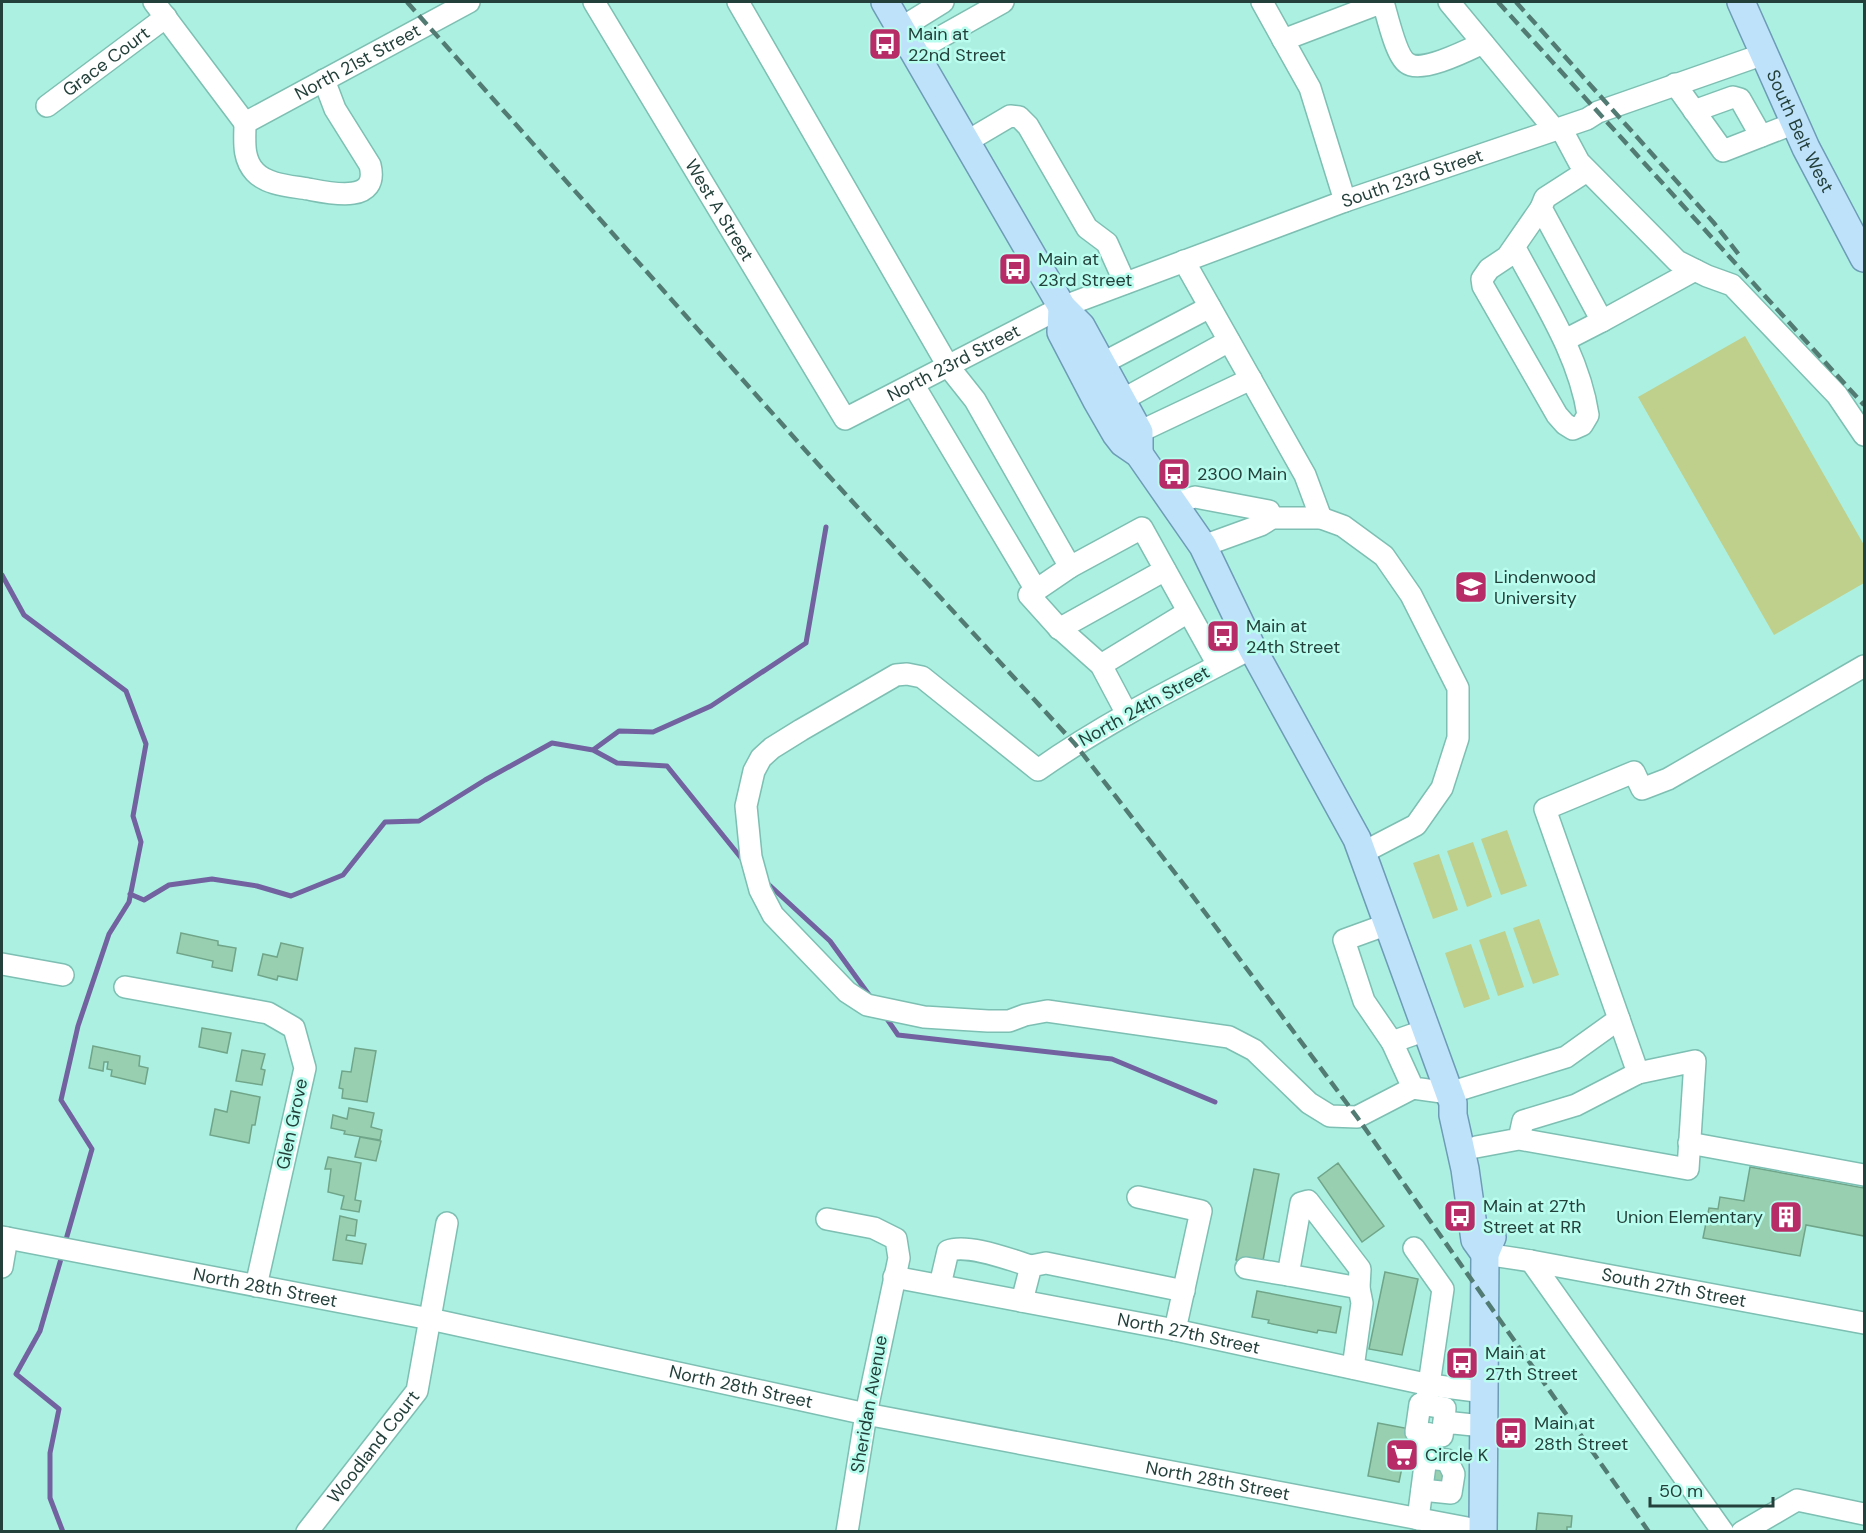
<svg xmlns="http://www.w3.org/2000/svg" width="1866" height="1533" font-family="'DM Sans',sans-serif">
	<rect width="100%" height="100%" fill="#acf0e2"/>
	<path fill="#bed08b" d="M1745 336 1864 545V583L1774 635 1638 397Z
		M1507 830 1527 886 1501 895 1481 839Z
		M1473 842 1492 897 1467 907 1447 851Z
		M1439 854 1458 910 1433 919 1413 863Z
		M1539 919 1559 975 1533 984 1513 928Z
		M1505 931 1524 987 1498 996 1479 940Z
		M1471 944 1490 999 1464 1008 1445 953Z"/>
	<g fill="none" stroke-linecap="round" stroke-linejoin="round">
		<path stroke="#72629f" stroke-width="5" d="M2 575 24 615 126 691 146 744 133 816 141 842 129 902 109 934 78 1026 61 1100 92 1149 65 1243
			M593 750 617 763 667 766 746 864
			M766 882 830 941 872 999
			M130 894 144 900 169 885 212 879 257 886 291 896 343 875 385 822 419 821 485 780 552 743 593 750 619 731 653 732 711 706 806 643 826 527
			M885 1016 898 1035 1112 1059 1215 1102
			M63 1252 40 1331 16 1374 59 1409 50 1453V1498L63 1532"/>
	</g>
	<path fill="#98cfb1" stroke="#70a589" stroke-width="1.5" d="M181 933 218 941V945L236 948 232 971 212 967 213 961 177 953Z
		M281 943 303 948 297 980 278 976 277 980 258 975 263 954 277 957Z
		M202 1028 231 1033 227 1053 199 1047Z
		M93 1046 140 1056 139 1066 148 1068 145 1084 111 1076 112 1070 107 1069 108 1062H104L103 1071 89 1068Z
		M355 1048 376 1051 367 1102 342 1098 343 1089 339 1088 342 1071 351 1072Z
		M242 1050 265 1054 261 1069 265 1070 262 1085 236 1081Z
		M231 1091 260 1097 255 1125H252L249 1143 210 1135 215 1109 227 1112Z
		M349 1108 374 1113 371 1127 382 1130 380 1140 344 1134 345 1131 331 1128 333 1115 347 1119Z
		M360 1137 381 1141 376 1161 355 1157Z
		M328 1157 361 1163 355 1200 361 1201 359 1212 341 1209 344 1196 328 1192 331 1169H325Z
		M1338 1163 1384 1226 1362 1242 1318 1178Z
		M1750 1167 1864 1188V1236L1806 1225 1800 1256 1703 1238 1709 1208 1718 1209 1720 1197 1744 1201Z
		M1254 1169 1279 1174 1262 1266 1236 1260Z
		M340 1216 357 1220 355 1236 347 1235 346 1240 366 1244 362 1264 333 1260Z
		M1385 1272 1418 1279 1402 1355 1369 1349Z
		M1257 1291 1341 1307 1336 1333 1318 1330 1317 1333 1268 1323 1269 1320 1252 1317Z
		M1378 1423 1410 1429 1399 1482 1368 1476Z
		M1435 1468 1451 1471 1447 1489 1431 1486Z
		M1538 1513 1572 1516 1571 1527H1567V1532H1536Z"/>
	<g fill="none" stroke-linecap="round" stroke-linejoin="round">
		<g stroke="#7dbfb2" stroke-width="24">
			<g id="minor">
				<path d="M154 2 245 123"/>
				<path id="s1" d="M594 2 845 419 1062 307 1345 201 1587 119 1598 112 1764 54"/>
				<path d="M738 2 948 366 975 400 1070 567 1029 595 1056 625 1101 665 1127 714"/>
				<path d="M1262 2 1310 88 1345 201"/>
				<path d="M1449 2 1550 124"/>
				<path d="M901 28 943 2"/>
				<path d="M1283 40 1383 2C1387 15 1396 56 1407 63 1421 74 1468 50 1483 43"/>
				<path d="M914 52 1003 2"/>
				<path d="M1675 84 1723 151 1795 123"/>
				<path id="s2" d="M47 106 166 17"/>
				<path d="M1694 111 1733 97 1740 99 1761 136"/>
				<path d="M245 123C245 140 242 158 255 172 267 185 291 186 308 189 329 193 380 205 370 165L335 109 324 80"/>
				<path id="s3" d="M245 123 469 2"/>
				<path d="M1564 134 1579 162 1677 261 1707 276 1732 285 1837 395 1864 435"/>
				<path d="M966 142 1010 116 1019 117 1028 126 1087 228 1107 243 1125 283"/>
				<path d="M1587 171 1545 198 1541 208 1602 321 1695 270"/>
				<path d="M1515 248C1543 301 1579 355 1588 415L1582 425 1573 429 1565 424 1557 415 1483 286 1482 279 1489 269 1507 257 1541 208"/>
				<path d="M1184 261 1305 475 1321 518"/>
				<path d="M1565 340 1602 321"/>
				<path d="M1101 364 1210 307"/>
				<path d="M913 384 1036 590"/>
				<path d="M1122 400 1229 341"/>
				<path d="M1139 432 1251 379"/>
				<path d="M1174 503 1195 497 1269 511 1272 518"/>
				<path d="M1203 546 1261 525 1272 518H1321L1343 526 1384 556 1411 595 1458 688V738L1442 788 1416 825 1362 853"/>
				<path d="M1070 567 1142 528 1218 665"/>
				<path d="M1059 629 1165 570"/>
				<path d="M1252 648C1179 686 1106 722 1038 770L922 677 907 674 896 675 801 730 772 748 761 758 754 771 746 806 751 857 760 890 773 915 847 992 867 1005 924 1017 988 1021H1009L1025 1015 1047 1011 1229 1037 1254 1050 1309 1103 1330 1116 1357 1117 1413 1088"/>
				<path d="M1101 665 1188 612"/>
				<path d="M1388 924 1344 940 1364 1001 1392 1042 1413 1088 1449 1093 1566 1057 1619 1019 1545 809 1634 772 1642 789 1668 779 1864 666"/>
				<path d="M2 964 63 975"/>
				<path d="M125 987 268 1013 294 1028 305 1068 256 1286"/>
				<path d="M1619 1019 1638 1073"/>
				<path d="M1392 1042 1426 1030"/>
				<path d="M1689 1143 1864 1175"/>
				<path d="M1476 1147 1519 1139 1688 1169 1695 1061 1638 1073 1576 1105 1523 1121 1519 1139"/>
				<path d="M1138 1197 1201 1211 1175 1330"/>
				<path d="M827 1219 874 1228 896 1239 899 1258 866 1414 847 1532"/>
				<path id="s4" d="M2 1237 430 1319 866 1414 1483 1531"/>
				<path d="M1414 1248 1443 1289 1426 1405 1445 1408 1444 1422"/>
				<path id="s5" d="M1485 1254 1531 1261 1864 1323"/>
				<path d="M1531 1261 1723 1532"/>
				<path d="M2 1267 7 1238"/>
				<path d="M1246 1268 1288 1275 1301 1203 1308 1201 1360 1269 1359 1288 1362 1303 1353 1368"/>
				<path d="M1288 1275 1359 1288"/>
				<path id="s6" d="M894 1277 1175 1330 1430 1385 1484 1392"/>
				<path d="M940 1285 948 1251C967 1243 1011 1260 1031 1266"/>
				<path d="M1022 1301 1031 1266 1046 1263 1184 1291"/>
				<path d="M1426 1405 1420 1404 1416 1432 1429 1434"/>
				<path d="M1422 1490 1451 1493 1454 1474 1447 1460 1426 1458"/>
				<path d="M1418 1519 1429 1434 1442 1436 1444 1422 1483 1426"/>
				<path id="s7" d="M307 1532 417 1391 447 1223"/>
				<path d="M1742 1532 1797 1500 1864 1514"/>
			</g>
		</g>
		<g stroke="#6d9cb6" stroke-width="30">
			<g id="major">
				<path d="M885 2 1062 307 1081 326 1139 432V454"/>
				<path id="s8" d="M1741 2 1806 148 1864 258"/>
				<path d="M1062 307 1061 332 1097 401 1116 434 1123 443 1139 454 1203 546 1252 648 1357 839 1453 1103V1115L1465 1169 1475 1240 1485 1254"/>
				<path d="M1483 1532 1485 1254 1492 1237"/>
			</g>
		</g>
		<use href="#minor" stroke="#fff" stroke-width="21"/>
		<use href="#major" stroke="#bfe2fb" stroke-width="27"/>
		<path stroke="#527b73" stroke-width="4.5" stroke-dasharray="12 6" stroke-linecap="butt" d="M407 2 806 451 1075 744 1189 891 1357 1117 1649 1532
			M1498 2 1864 405
			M1516 2 1714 223 1740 256"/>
	</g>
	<defs>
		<g id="bus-square" transform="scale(1.725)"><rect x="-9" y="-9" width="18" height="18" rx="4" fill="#b72c66" stroke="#b9fdef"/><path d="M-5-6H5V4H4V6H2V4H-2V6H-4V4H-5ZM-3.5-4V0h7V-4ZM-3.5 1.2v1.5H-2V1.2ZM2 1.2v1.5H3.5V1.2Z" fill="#fff"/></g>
		<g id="university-square" transform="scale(1.725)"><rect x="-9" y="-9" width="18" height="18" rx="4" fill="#b72c66" stroke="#b9fdef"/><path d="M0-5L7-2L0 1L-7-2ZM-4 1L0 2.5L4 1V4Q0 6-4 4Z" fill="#fff"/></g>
		<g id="building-square" transform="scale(1.725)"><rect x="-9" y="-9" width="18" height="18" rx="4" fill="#b72c66" stroke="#b9fdef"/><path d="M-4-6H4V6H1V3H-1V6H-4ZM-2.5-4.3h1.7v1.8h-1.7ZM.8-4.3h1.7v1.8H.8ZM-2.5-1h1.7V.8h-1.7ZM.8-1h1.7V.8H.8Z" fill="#fff"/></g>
		<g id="supermarket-square" transform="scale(1.725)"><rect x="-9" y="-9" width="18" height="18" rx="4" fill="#b72c66" stroke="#b9fdef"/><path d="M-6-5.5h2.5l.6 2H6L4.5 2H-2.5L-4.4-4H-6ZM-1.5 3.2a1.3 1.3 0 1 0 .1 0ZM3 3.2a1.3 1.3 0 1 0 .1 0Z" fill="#fff"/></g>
	</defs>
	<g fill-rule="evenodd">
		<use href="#bus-square" x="885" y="44"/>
		<use href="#bus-square" x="1015" y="269"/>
		<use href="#bus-square" x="1174" y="474"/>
		<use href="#university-square" x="1471" y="587"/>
		<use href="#bus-square" x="1223" y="636"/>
		<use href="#bus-square" x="1460" y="1216"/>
		<use href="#building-square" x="1786" y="1217"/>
		<use href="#bus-square" x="1462" y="1363"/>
		<use href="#bus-square" x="1511" y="1433"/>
		<use href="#supermarket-square" x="1402" y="1455"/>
	</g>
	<g text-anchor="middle" stroke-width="5" stroke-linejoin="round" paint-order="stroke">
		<g font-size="18" fill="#24403a" stroke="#b9fdef" text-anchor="start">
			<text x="908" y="40">Main at<tspan x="908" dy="21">22nd Street</tspan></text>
			<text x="1038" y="265">Main at<tspan x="1038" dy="21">23rd Street</tspan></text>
			<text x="1197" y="480">2300 Main</text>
			<text x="1494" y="583">Lindenwood<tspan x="1494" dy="21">University</tspan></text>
			<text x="1246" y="632">Main at<tspan x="1246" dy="21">24th Street</tspan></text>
			<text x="1483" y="1212">Main at 27th<tspan x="1483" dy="21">Street at RR</tspan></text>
			<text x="1763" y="1223" text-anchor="end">Union Elementary</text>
			<text x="1485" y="1359">Main at<tspan x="1485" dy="21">27th Street</tspan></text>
			<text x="1534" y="1429">Main at<tspan x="1534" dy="21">28th Street</tspan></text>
			<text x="1425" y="1461">Circle K</text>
		</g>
		<g font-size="18" fill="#24403a" stroke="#b9fdef">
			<text dy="6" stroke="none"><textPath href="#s2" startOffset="74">Grace Court</textPath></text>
			<text dy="6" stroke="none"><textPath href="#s3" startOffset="128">North 21st Street</textPath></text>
			<text dy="6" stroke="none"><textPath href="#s8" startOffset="142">South Belt West</textPath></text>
			<text dy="6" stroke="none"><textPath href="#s1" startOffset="1104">South 23rd Street</textPath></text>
			<text dy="6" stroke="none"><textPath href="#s1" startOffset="243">West A Street</textPath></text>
			<text dy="6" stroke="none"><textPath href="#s1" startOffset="609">North 23rd Street</textPath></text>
			<text transform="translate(1144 706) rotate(-29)" y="6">North 24th Street</text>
			<text transform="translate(292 1124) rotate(-78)" y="6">Glen Grove</text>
			<text dy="6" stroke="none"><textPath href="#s4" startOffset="268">North 28th Street</textPath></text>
			<text dy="6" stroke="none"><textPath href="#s5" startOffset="192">South 27th Street</textPath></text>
			<text dy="6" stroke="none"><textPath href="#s6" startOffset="300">North 27th Street</textPath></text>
			<text dy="6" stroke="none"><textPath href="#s4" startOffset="754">North 28th Street</textPath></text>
			<text transform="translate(869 1404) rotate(-80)" y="6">Sheridan Avenue</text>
			<text dy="6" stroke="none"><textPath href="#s7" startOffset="108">Woodland Court</textPath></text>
			<text dy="6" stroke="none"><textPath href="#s4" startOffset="1240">North 28th Street</textPath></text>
		</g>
	</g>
	<rect width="1866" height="1533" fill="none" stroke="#24403a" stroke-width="6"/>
	<path d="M1650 1497v9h123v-9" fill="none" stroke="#24403a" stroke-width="3"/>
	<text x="1659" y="1497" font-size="18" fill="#24403a" stroke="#b9fdef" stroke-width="4.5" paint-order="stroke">50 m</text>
</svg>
